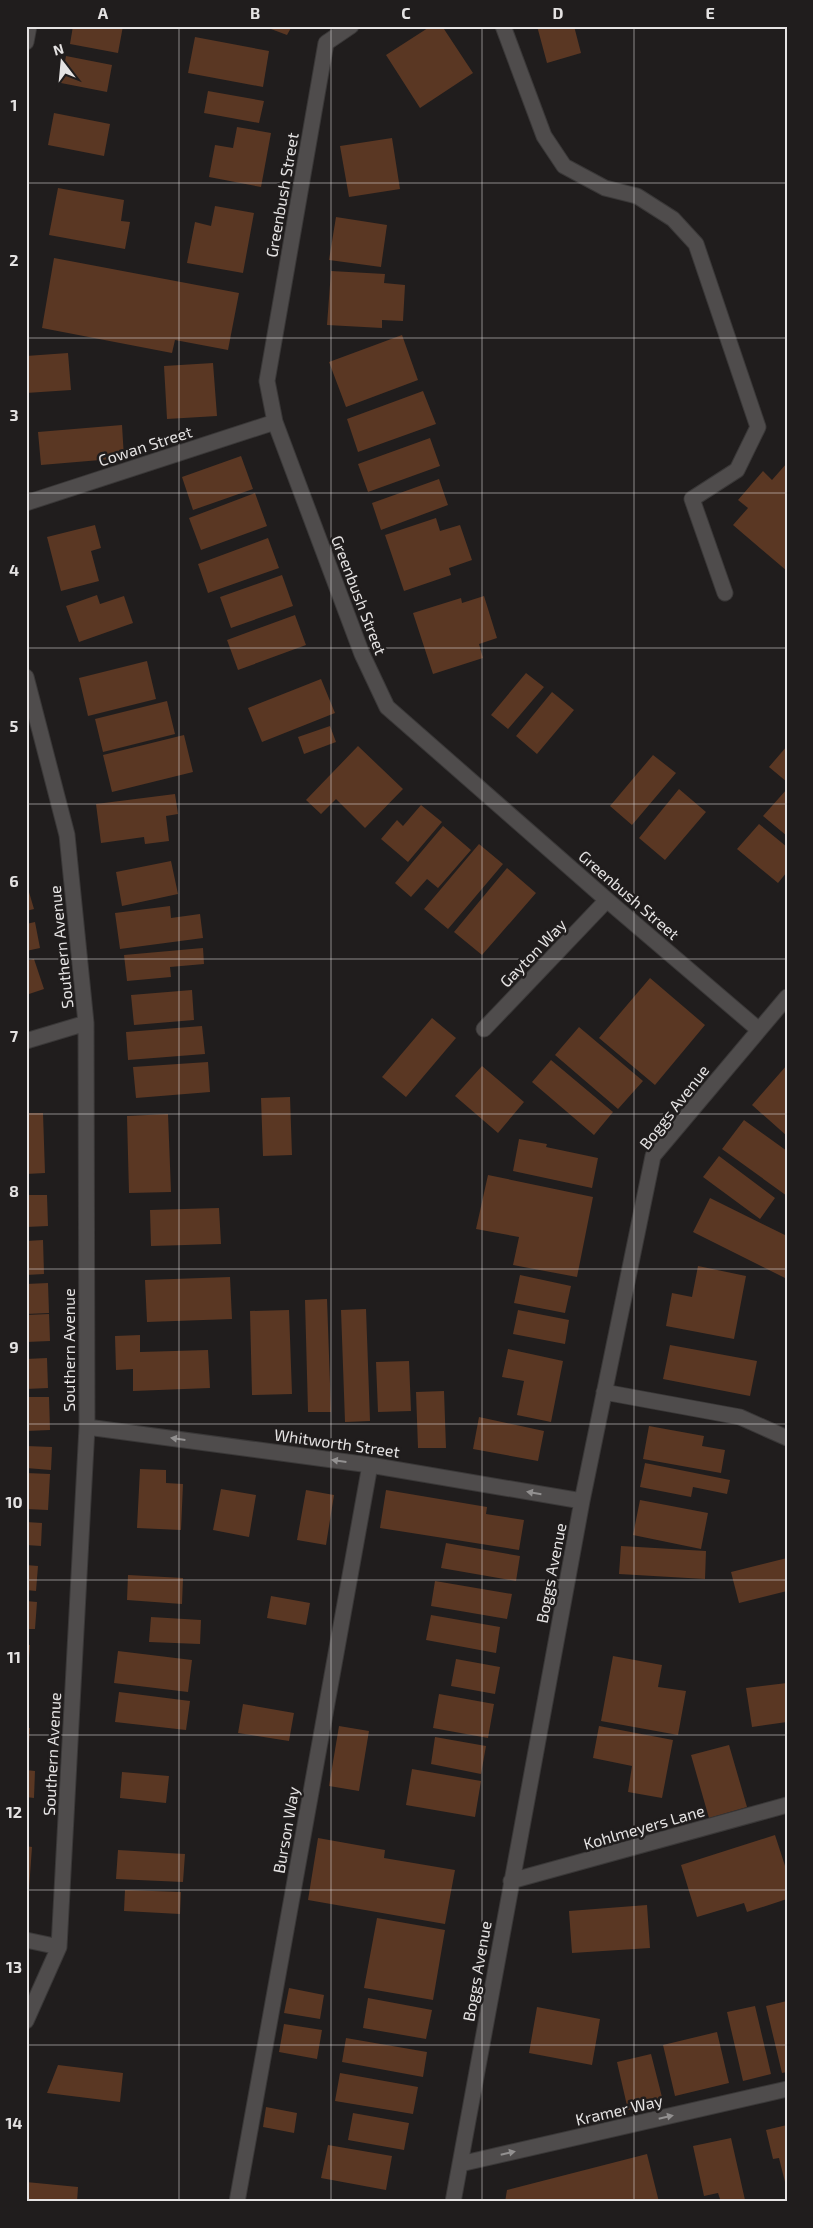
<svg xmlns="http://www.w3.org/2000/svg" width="813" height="2228" font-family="'Exo 2',sans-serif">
	<rect width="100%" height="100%" fill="#201d1d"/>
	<path fill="#5a3723" d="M73 26H123L118 53 70 44Z
		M263 26H292L287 35Z
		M431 26H442L473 73 420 108 386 55Z
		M537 26H574L581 53 547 63Z
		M195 37 269 51 263 87 188 73Z
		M66 56 112 65 107 92 61 83Z
		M208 91 264 101 259 123 204 113Z
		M54 113 110 124 104 156 48 145Z
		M237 127 271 133 261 187 209 177 215 145 233 148Z
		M392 138 400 189 349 197 340 146Z
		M58 188 124 200 121 221 130 222 125 249 49 235Z
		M215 206 254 213 243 273 187 263 195 222 211 226Z
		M336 217 387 225 381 267 329 260Z
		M54 258 239 293 228 350 175 340 172 353 42 328Z
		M331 271 385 274 384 283 405 285 403 321 382 320V328L327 325Z
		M402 335 418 380 346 407 329 362Z
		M68 353 71 390 26 393V356Z
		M213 363 217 416 167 419 164 366Z
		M423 391 436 424 358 452 347 419Z
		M122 425 124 458 41 465 38 432Z
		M430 438 440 466 368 492 358 464Z
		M241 456 253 489 193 510 182 477Z
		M787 463V571L733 525 748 508 738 500 763 471 772 480Z
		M439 479 448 505 381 530 372 503Z
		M255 493 267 526 201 550 189 518Z
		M436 518 440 531 460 525 472 560 449 568 451 575 404 591 385 535Z
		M95 525 101 548 91 551 99 581 61 591 47 537Z
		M268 538 279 568 208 593 198 564Z
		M282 575 293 606 231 628 220 597Z
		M97 595 100 604 124 596 133 623 79 642 66 606Z
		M484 596 497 638 479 644 483 658 433 674 413 613 461 598 462 603Z
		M295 615 306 645 238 670 227 640Z
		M147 661 156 699 88 716 79 678Z
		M526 673 544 687 508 729 491 715Z
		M321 679 335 713 262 742 248 708Z
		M552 692 574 710 537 754 516 736Z
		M167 701 175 734 103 752 95 719Z
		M330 726 336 742 304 754 298 737Z
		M184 735 193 772 112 792 103 755Z
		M358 746 403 789 365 828 336 799 321 814 306 800Z
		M787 746V782L769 767Z
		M653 755 676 773 632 825 610 806Z
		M679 789 706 812 665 860 639 838Z
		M787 789V836L763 816Z
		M175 794 178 814 166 816 169 841 145 844 144 837 101 843 96 804Z
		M421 805 442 822 408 862 381 839 397 820 403 826Z
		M759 824 787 847V872L778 883 737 849Z
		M443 826 471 850 438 888 427 879 411 897 395 883Z
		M479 844 503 864 448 929 424 909Z
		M171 861 178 894 122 906 116 872Z
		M507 868 536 893 482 955 454 932Z
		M26 882 34 909 26 911Z
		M170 906 171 918 200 914 203 938 120 949 115 913Z
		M35 922 40 948 26 951V924Z
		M203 948 204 964 170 967 171 977 127 981 124 955Z
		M34 959 44 989 26 995V961Z
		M650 978 705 1025 655 1085 599 1038Z
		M192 990 194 1020 134 1025 131 995Z
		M432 1018 456 1038 406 1097 382 1077Z
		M202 1026 205 1054 128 1060 126 1032Z
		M579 1027 643 1081 618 1109 555 1055Z
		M551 1060 613 1112 594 1135 532 1082Z
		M208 1062 210 1092 136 1098 133 1067Z
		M787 1065V1136L752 1105Z
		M482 1066 524 1102 498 1133 455 1096Z
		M290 1097 292 1155 263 1156 261 1098Z
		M26 1113H43L45 1173 26 1174Z
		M168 1114 171 1192 129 1193 127 1116Z
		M744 1120 787 1151V1196L722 1149Z
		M519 1139 547 1144 546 1147 598 1158 592 1188 513 1171Z
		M719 1156 775 1198 760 1219 703 1177Z
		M488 1175 593 1197 577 1277 513 1265 519 1237 476 1229Z
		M26 1195H47L48 1226 26 1227Z
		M710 1198 787 1236V1279L693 1232Z
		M219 1208 221 1244 151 1246 150 1210Z
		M43 1240 44 1274 26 1275V1241Z
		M698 1266 746 1276 734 1339 666 1326 672 1293 692 1297Z
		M520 1275 571 1286 565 1313 514 1303Z
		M230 1277 232 1319 147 1322 145 1280Z
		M48 1283 49 1313 26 1314V1284Z
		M327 1299 331 1412H308L305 1300Z
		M366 1309 370 1421 345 1422 341 1310Z
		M289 1310 292 1394 252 1395 250 1311Z
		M518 1310 569 1320 565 1344 513 1334Z
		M49 1314 50 1341 26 1342V1315Z
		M140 1335V1352L208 1350 210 1388 133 1391V1369L116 1370 115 1336Z
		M670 1345 757 1361 750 1396 663 1379Z
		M508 1349 563 1361 551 1422 517 1415 524 1381 502 1377Z
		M47 1358 48 1388 26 1389V1359Z
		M409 1361 411 1411 378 1412 376 1362Z
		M444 1391 446 1448H418L416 1392Z
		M26 1397H49L50 1430 26 1431Z
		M479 1417 544 1431 538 1461 473 1449Z
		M649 1426 704 1436 702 1446 725 1450 721 1473 643 1459Z
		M26 1446 52 1447 51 1470 26 1468Z
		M645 1463 730 1480 727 1494 693 1487 691 1497 640 1487Z
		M140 1469 166 1470V1483L183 1484 181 1530 137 1528Z
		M26 1473 50 1474 48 1510 26 1509Z
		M221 1489 256 1495 249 1537 213 1530Z
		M306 1490 334 1495 326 1545 297 1540Z
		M386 1490 487 1507 486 1514 524 1520 519 1550 380 1528Z
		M640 1500 708 1513 701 1549 633 1535Z
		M26 1522 42 1523 41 1546 26 1545Z
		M446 1543 520 1556 516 1581 441 1568Z
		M621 1546 706 1551 705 1579 619 1574Z
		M787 1558V1591L739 1603 731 1572Z
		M26 1565 38 1566 36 1591 26 1590Z
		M128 1575 183 1578 182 1604 127 1600Z
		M435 1581 512 1594 507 1619 431 1606Z
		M271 1596 310 1603 306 1625 267 1618Z
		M26 1601 37 1602 35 1629H26Z
		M431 1615 500 1627 496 1653 426 1640Z
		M151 1617 201 1620 200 1644 149 1642Z
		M26 1645H30L28 1671 26 1670Z
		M118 1651 192 1660 188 1692 114 1683Z
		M613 1656 662 1665 658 1687 686 1691 678 1735 601 1721Z
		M456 1659 500 1667 495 1694 451 1686Z
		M787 1683V1722L752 1727 746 1688Z
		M119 1692 190 1701 186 1730 115 1722Z
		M439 1694 494 1704 488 1738 433 1728Z
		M243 1704 294 1713 289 1741 238 1733Z
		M339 1726 369 1731 359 1791 329 1786Z
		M599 1726 673 1740 662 1798 628 1792 632 1766 593 1758Z
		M26 1728H30L28 1759H26Z
		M435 1737 486 1746 481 1774 431 1764Z
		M729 1745 747 1807 709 1818 691 1755Z
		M412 1769 481 1781 475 1817 406 1805Z
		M26 1770 35 1771 34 1798 26 1797Z
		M122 1772 169 1776 166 1803 120 1798Z
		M775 1835 787 1872V1899L747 1912 744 1903 697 1917 681 1865Z
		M318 1838 385 1850 384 1858 455 1870 445 1924 308 1900Z
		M26 1846 32 1847 29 1889H26Z
		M118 1850 185 1854 183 1882 116 1879Z
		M125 1890 181 1892 180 1914 124 1911Z
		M647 1905 650 1948 572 1953 569 1911Z
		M377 1918 445 1930 433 2000 364 1988Z
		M289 1988 324 1995 320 2019 284 2013Z
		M368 1998 432 2010 426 2039 363 2028Z
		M787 2001V2072L782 2073 766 2006Z
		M755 2006 771 2074 743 2081 727 2012Z
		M537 2007 600 2019 592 2065 529 2053Z
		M284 2024 322 2030 317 2059 279 2052Z
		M717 2032 729 2083 675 2096 663 2045Z
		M346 2038 427 2052 423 2077 342 2062Z
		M651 2054 663 2101 628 2110 617 2062Z
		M58 2065 123 2073 120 2102 47 2093Z
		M340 2073 418 2087 413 2114 335 2101Z
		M266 2107 297 2113 294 2133 263 2127Z
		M353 2113 409 2123 404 2150 348 2140Z
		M787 2125V2186H786L779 2158 773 2159 766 2130Z
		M731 2138 745 2200 721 2202 718 2193 704 2196 693 2146Z
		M328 2145 392 2156 386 2190 321 2178Z
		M647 2154 659 2202H505L507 2190Z
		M26 2182 78 2187 77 2202H26Z"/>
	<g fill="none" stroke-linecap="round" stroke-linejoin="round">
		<g stroke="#3a3838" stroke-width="17">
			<path id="minor" d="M351 26 326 43 267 381 275 422 362 654 387 707 607 900 759 1030
				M503 26 544 136 564 166 605 188 637 196 673 219 696 244 758 427 737 470 692 499 725 593
				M26 42 29 26
				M26 503 275 422
				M26 677 67 835 86 1023 87 1427 59 1947 26 2021
				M484 1029 607 900
				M26 1041 86 1023
				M604 1392 740 1417 787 1438
				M87 1427 370 1465 582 1501
				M511 1881 787 1805
				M26 1940 59 1947
				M460 2164 787 2089
				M237 2202 370 1465
				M453 2202 582 1501 653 1156 787 997"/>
		</g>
		<use href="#minor" stroke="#4f4c4c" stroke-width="15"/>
	</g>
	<defs><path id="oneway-solid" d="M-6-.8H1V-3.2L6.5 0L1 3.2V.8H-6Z" transform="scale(1.25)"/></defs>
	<g fill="#929090">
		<use href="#oneway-solid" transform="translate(178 1439) rotate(-172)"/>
		<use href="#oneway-solid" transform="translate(339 1461) rotate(-172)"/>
		<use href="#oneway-solid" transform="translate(534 1493) rotate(-170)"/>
		<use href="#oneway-solid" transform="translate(666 2117) rotate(-13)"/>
		<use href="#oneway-solid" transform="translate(508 2153) rotate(-13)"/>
	</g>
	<path fill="none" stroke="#e5e3e3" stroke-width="1" stroke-opacity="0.55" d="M179 26V2202M331 26V2202M482 26V2202M634 26V2202M26 183H787M26 338H787M26 493H787M26 648H787M26 804H787M26 959H787M26 1114H787M26 1269H787M26 1424H787M26 1580H787M26 1735H787M26 1890H787M26 2045H787"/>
	<g text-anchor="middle" stroke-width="5" stroke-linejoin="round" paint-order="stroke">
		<g font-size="16" fill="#e5e3e3" stroke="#201d1d">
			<text transform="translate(282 195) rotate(-80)" y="6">Greenbush Street</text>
			<text transform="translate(145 446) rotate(-18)" y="6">Cowan Street</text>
			<text transform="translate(359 595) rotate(69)" y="6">Greenbush Street</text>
			<text transform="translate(629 895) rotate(41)" y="6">Greenbush Street</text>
			<text transform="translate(61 947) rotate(-96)" y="6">Southern Avenue</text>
			<text transform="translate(533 953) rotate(-46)" y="6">Gayton Way</text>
			<text transform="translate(674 1107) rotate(-52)" y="6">Boggs Avenue</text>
			<text transform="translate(69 1350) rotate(-90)" y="6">Southern Avenue</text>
			<text transform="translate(337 1443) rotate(8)" y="6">Whitworth Street</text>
			<text transform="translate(551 1573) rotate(-79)" y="6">Boggs Avenue</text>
			<text transform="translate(52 1754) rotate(-87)" y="6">Southern Avenue</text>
			<text transform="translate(644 1827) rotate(-16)" y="6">Kohlmeyers Lane</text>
			<text transform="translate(286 1830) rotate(-80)" y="6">Burson Way</text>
			<text transform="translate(477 1971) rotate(-80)" y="6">Boggs Avenue</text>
			<text transform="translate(619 2110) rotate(-13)" y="6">Kramer Way</text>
		</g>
	</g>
	<rect width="813" height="2228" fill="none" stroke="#201d1d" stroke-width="55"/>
	<g transform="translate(62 62) rotate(344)" stroke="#201d1d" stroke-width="4" paint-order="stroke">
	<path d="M0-4L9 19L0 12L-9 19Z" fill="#e5e3e3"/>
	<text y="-8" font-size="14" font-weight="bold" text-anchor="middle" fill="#e5e3e3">N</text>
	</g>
	<rect x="28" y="28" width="758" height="2172" fill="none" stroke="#e5e3e3" stroke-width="2"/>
	<g font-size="16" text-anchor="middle" font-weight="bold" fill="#e5e3e3">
		<text x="103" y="19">A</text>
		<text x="255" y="19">B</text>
		<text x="406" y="19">C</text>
		<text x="558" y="19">D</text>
		<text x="710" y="19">E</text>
		<text x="14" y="111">1</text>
		<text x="14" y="266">2</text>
		<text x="14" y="421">3</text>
		<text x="14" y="576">4</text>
		<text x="14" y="732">5</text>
		<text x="14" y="887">6</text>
		<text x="14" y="1042">7</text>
		<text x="14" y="1197">8</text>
		<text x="14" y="1353">9</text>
		<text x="14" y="1508">10</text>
		<text x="14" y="1663">11</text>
		<text x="14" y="1818">12</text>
		<text x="14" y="1973">13</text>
		<text x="14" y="2129">14</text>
	</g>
</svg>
